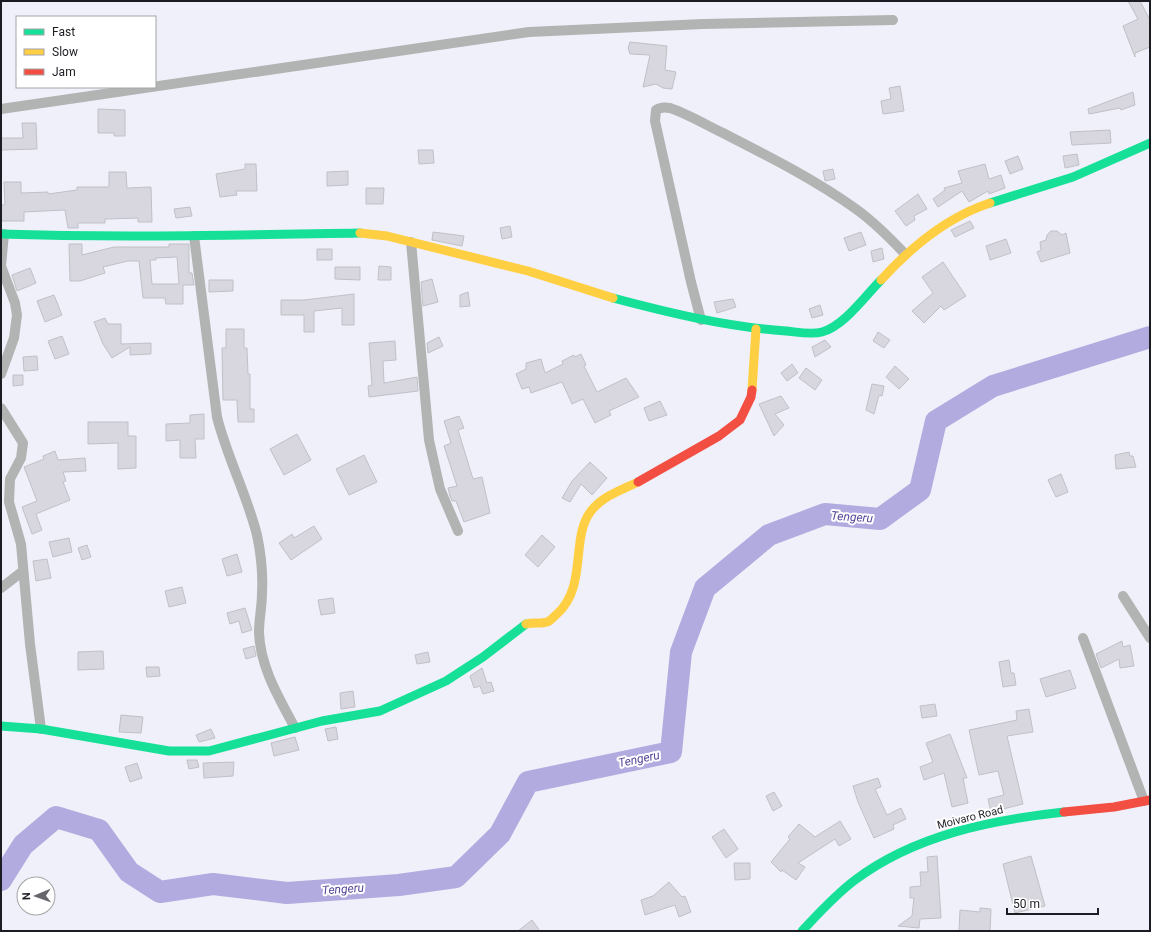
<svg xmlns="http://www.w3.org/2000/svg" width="1151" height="932" font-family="Roboto,sans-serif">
	<rect width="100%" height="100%" fill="#f0f0fa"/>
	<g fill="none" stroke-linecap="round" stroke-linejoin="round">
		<path stroke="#b1abdf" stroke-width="22" d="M1 880 23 845 56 817 99 830 129 872 160 892 213 884 287 893 399 885 456 877 500 834 528 782 671 752 681 652 705 588 769 535 825 514 880 519 920 490 936 421 993 386 1150 337"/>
	</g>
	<path fill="#d8d7df" stroke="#c0c0c7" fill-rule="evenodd" d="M1128 1H1140L1150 20V47L1135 53V57L1123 26 1138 19Z
		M630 42 667 46 665 70 676 72 672 89 663 88 656 84 643 87 650 55 630 54 628 48Z
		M900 86 904 111 883 114 881 101 891 99 889 88Z
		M1133 92 1135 105 1121 110 1120 108 1089 114 1088 109Z
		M98 109 125 110V136H114V133H98Z
		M22 123H36L37 149 1 150V138H23Z
		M1110 130 1111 143 1072 145 1070 132Z
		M418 150H433L434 163 419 164Z
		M1077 154 1079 165 1065 168 1063 156Z
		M1018 156 1023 169 1010 174 1005 161Z
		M245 164H256L257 191H236L237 195 220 197 216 174 245 169Z
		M985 164 989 179 1001 175 1005 188 989 194 988 191 969 202 962 191 938 207 933 199 945 190 944 188 962 183 958 171Z
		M833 169 835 179 825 181 823 171Z
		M348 171V185L327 186V172Z
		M109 172H126L127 188 151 187 152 222H138V218L105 219V223H78V228H68L65 210 24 212V221H1V205H5L4 182H21V193L48 192V194L77 190V187H109Z
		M366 188H384L383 204H366Z
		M918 194 927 209 914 216 915 220 906 226 895 211Z
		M190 207 192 216 176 218 174 209Z
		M970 221 974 228 955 237 951 230Z
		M510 226 512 237 502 239 500 228Z
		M1051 231H1057L1062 235 1066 233 1070 253 1041 262 1037 252 1041 250 1040 242 1046 240 1047 235Z
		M433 232 464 236 462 246 432 240Z
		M861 232 866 245 849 251 844 238Z
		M1006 239 1011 253 990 260 986 246Z
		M69 244H82V255L114 247H169V244H189V273H192L194 285H183V304H166L165 298H143L139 261H128L103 267 105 273 80 281H70ZM177 257 179 284H152L150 260H156V258Z
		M882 248 884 259 873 262 871 251Z
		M317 249H332V260H317Z
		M943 262 966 296 944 310 941 306 924 323 912 311 933 293 922 277Z
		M379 266 391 267V280H378Z
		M335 267H360V280L335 279Z
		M30 268 36 283 17 291 12 275Z
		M432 279 438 302 423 306 421 282Z
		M209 280H233V291L209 292Z
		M468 292 470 306 460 307V295Z
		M354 294V325H342V308L314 311V332H304V315H281V300H304Z
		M54 295 62 315 45 322 37 301Z
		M733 299 736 307 717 313 714 302Z
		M820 305 823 315 812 318 809 309Z
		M105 318 108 324H121V344L151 343V354L130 355V347L112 358 103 344 94 322Z
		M226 329H244V348H247L248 374H250V409H254V422H238L237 400H223L222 348H226Z
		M878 332 890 340 884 348 873 341Z
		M62 336 69 354 55 359 48 341Z
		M439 337 443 346 428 353 427 343Z
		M825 340 831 347 815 357 812 347Z
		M395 341 396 360 383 361 384 383 417 377 418 391 369 397 368 386 372 385 369 343Z
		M581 354 586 365 584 366 597 392 626 378 639 397 609 411 611 415 595 423 583 399 572 404 562 382 531 393 529 387 522 389 516 374 526 369V363L541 359 545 373 563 364 562 361 574 355 575 357Z
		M37 356 38 370 24 371 23 357Z
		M792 364 798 373 787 381 781 373Z
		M895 366 909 379 899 389 886 377Z
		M806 368 822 380 815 390 799 378Z
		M13 375H23V385L13 386Z
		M872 384 884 386 882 396 879 395 874 414 866 410Z
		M781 396 789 408 775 414 784 425 774 436 759 404Z
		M660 401 667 415 649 421 644 408Z
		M204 414V439H195L196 458H180V440L166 441V424L190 423V415Z
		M459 416 464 428 458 430 473 479 482 477 490 513 464 522 456 501H452L450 496 448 488 457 486 444 446 451 443 444 421Z
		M88 422H128V436H136V468L118 469V443L88 444Z
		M297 434 311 460 284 475 270 449Z
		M55 451 58 460 85 458 86 471 63 472 66 481 63 482 70 500 36 514 42 530 32 534 22 507 37 501 24 467 44 459 43 456Z
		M1129 452 1130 456H1133L1136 467 1116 469 1115 455Z
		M364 455 377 482 349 495 336 469Z
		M590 462 607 478 592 495 581 484 570 502 562 498 572 481Z
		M1061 474 1068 492 1056 497 1048 480Z
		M314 526 322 539 291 560 279 543 292 534 294 538Z
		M542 535 555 547 538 567 525 555Z
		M69 538 72 552 53 557 49 542Z
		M87 545 91 557 82 560 78 548Z
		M237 554 242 572 227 576 222 559Z
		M47 559 51 578 36 581 33 561Z
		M182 587 186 603 169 607 165 591Z
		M333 598 335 613 321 615 318 600Z
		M245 608 252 630 242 633 239 621 230 624 227 613Z
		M1122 641 1123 647 1130 645 1134 666 1120 668 1119 659 1101 668 1096 654Z
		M254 646 256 656 246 659 243 649Z
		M103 651 104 669 78 670V652Z
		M428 652 430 662 417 664 415 655Z
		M1009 660 1011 673H1014L1016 685 1003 687 999 662Z
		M146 667H159L160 676 147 677Z
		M482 668 487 683 491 682 494 691 483 694 480 686 474 688 470 676Z
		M1070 670 1076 688 1046 697 1040 679Z
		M353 691 355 707 341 709 340 693Z
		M935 704 937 716 922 718 920 706Z
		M1029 709 1033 732 1007 736 1023 804 991 812 988 799 1004 795 998 771 979 775 969 730 1017 720 1016 711Z
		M121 715 143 717 141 733 119 732Z
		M336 727 338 739 328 741 325 729Z
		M211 729 215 738 199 742 196 735Z
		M950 734 967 778H963L968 803 952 807 944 773 924 780 920 767 933 762 926 743Z
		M295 737 299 750 274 756 271 743Z
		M187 760H197L199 767 189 769Z
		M234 762 233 776 204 778 203 763Z
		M137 763 142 778 130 782 125 767Z
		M878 778 881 787 875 789 887 815 901 808 906 819 893 825 894 829 874 838 858 802 853 786Z
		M774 792 782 806 773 811 766 796Z
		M840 821 851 839 839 846 835 839 798 863 805 867 796 880 782 870 781 872 771 862 790 839 788 837 799 824 815 837Z
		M724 829 738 849 726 858 712 837Z
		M937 856 941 918 920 919 919 928 898 926 912 916 914 898H910V887L921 886 920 872H928L927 857Z
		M1031 856 1045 906 1015 913 1003 864Z
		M734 863H750V879L735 880Z
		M669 882 682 897 685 896 691 912 679 917 675 905 645 915 641 900 653 896Z
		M980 908 991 909 990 931H959L960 910 980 912Z
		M532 920 540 931H518Z"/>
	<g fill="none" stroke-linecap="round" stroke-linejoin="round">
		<path stroke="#b2b4b3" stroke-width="10" d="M1 109 529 32 703 24 893 20
			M194 236 217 417C227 457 247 495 257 535 261 554 263 574 262 593 262 606 259 619 259 632 260 667 279 698 295 728
			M411 242 429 440 440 489 458 531
			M701 320 691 282 655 121 656 110C660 107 665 107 670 108 688 114 706 125 723 133 768 156 814 179 856 209 874 222 890 238 905 254
			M1 374 14 338 17 315 15 303 1 266 4 234
			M1 408 23 443 21 458 10 479 9 502 21 544 30 644 41 729
			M1 588 23 571
			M1123 596 1150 638
			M1083 638 1144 801"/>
		<path stroke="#16e098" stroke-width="9" d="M990 203 1073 177 1150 143
			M1 234C121 238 240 235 360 233
			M613 298C670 313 727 327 786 331 797 332 811 335 822 332 844 326 865 296 881 280
			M1 726 41 729 169 751H209L322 721 380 711 446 681 483 657 526 624
			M802 931C819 913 835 895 855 880 915 835 991 820 1064 812"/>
		<path stroke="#ffcf43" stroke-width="9" d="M360 233 387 236 528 271 613 298
			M881 280C911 247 947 217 990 203
			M752 390 756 329
			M526 624C533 622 541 624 547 622 551 621 554 616 557 614 588 586 570 538 591 511 603 496 621 490 638 482"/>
		<path stroke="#f24e42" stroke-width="9" d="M638 482 719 436 740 420 751 397 752 390
			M1064 812 1114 807 1150 800"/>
	</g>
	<g text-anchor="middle" stroke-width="4" stroke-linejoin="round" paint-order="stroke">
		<g font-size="11" fill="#1c1c23" stroke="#fff">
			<text transform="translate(970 817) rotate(-14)" y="4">Moivaro Road</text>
		</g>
		<g font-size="12" font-style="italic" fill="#554598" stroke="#fff">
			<text transform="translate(852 517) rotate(4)" y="4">Tengeru</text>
			<text transform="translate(639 759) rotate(-12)" y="4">Tengeru</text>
			<text transform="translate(343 889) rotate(-4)" y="4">Tengeru</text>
		</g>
	</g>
	<rect width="1151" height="932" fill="none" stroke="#1c1c23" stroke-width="4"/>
	<rect x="16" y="16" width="140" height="72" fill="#ffffff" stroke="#a4a4a7"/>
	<rect x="24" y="29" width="20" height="6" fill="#16e098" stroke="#a4a4a7"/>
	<text x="52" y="36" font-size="12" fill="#1c1c23">Fast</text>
	<rect x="24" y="49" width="20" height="6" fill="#ffcf43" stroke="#a4a4a7"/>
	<text x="52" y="56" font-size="12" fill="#1c1c23">Slow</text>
	<rect x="24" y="69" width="20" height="6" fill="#f24e42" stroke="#a4a4a7"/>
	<text x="52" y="76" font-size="12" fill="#1c1c23">Jam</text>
	<g transform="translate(36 896) rotate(268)"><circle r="19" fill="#ffffff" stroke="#a4a4a7"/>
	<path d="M0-3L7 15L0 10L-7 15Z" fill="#66666e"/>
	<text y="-6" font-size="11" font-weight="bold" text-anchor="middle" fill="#1c1c23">N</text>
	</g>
	<path d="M1007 908v6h91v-6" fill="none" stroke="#1c1c23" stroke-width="2"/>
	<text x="1013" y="908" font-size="12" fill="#1c1c23" stroke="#ffffff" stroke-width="3" paint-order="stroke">50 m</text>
</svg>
